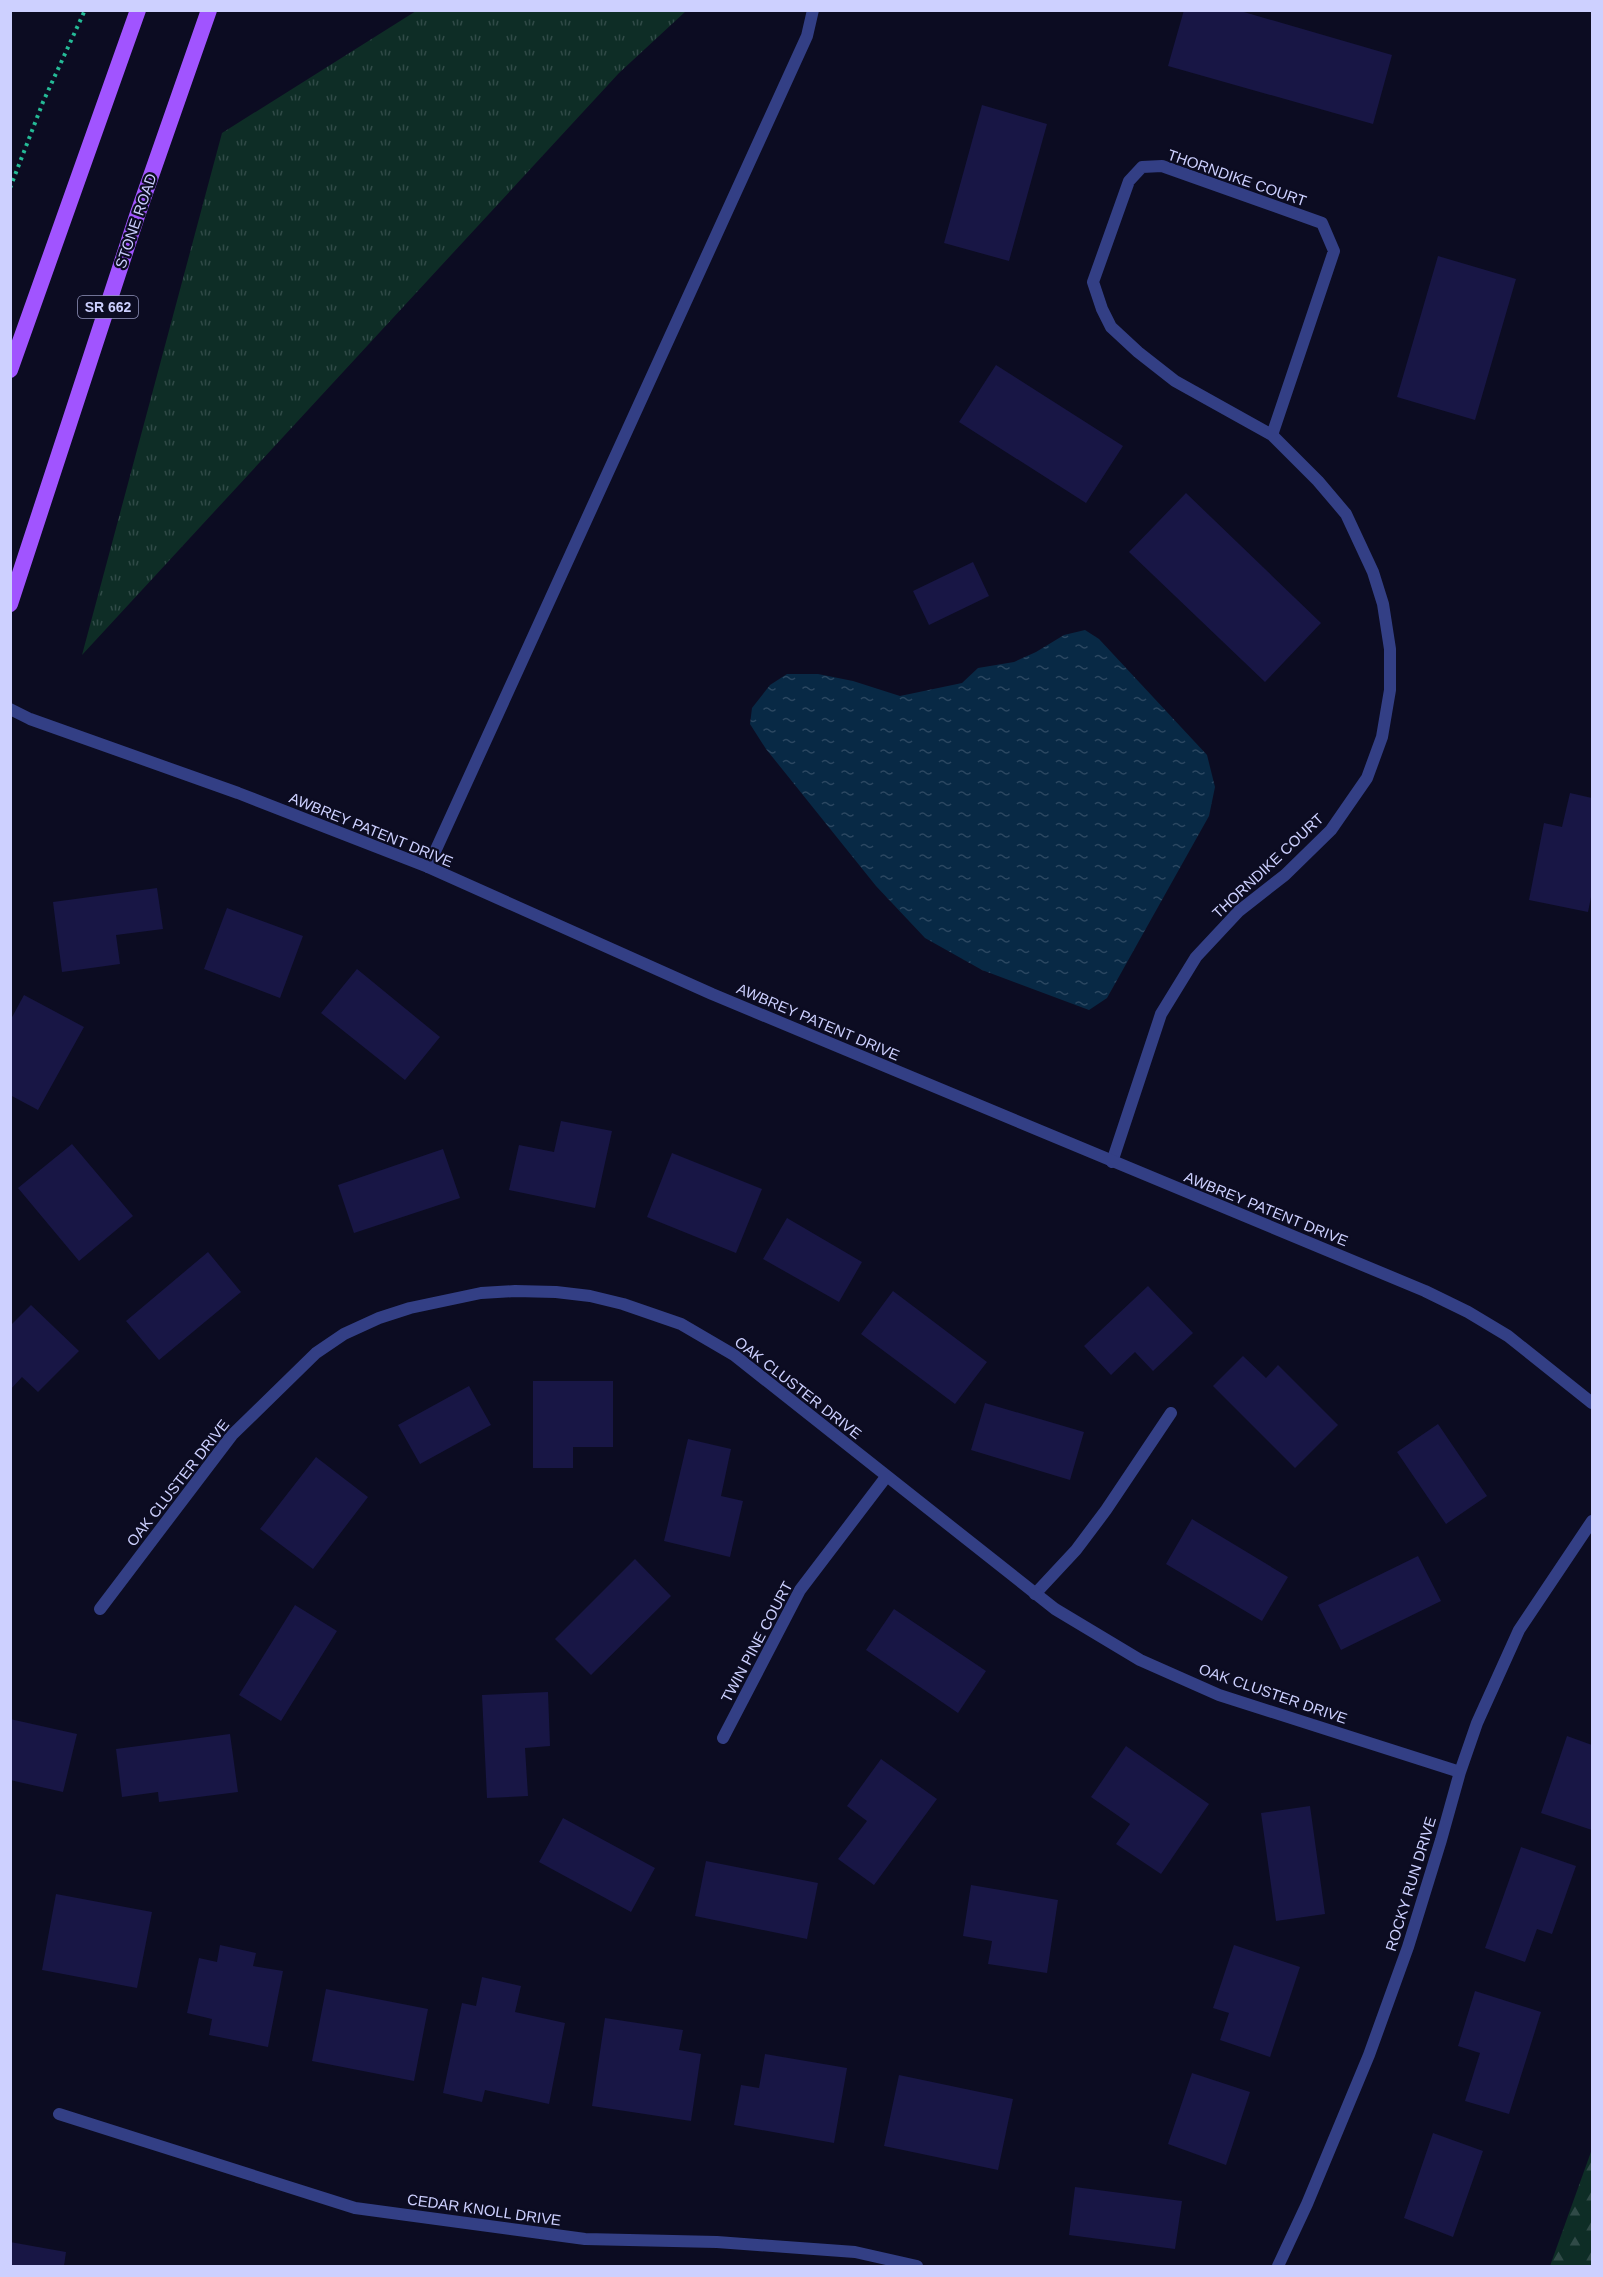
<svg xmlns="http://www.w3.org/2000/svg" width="1603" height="2277" font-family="Helvetica,sans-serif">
	<defs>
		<pattern id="grass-tufts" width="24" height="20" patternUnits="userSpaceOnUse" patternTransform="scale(1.5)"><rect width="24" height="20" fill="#0e2d26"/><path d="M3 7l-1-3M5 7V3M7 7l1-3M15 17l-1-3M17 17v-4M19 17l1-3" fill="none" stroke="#304a47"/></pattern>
		<pattern id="forest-firs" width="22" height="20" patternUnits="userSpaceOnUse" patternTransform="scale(1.5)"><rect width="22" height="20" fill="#0e2d26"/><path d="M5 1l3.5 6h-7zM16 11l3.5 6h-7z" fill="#304a47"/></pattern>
		<pattern id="water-ripples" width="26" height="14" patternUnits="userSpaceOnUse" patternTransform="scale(1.5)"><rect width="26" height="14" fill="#082945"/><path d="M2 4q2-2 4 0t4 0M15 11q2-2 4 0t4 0" fill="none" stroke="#2b4761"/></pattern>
	</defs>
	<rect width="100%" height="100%" fill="#0c0c22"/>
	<path fill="url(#grass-tufts)" d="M416 11H686L619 73 82 655 222 133Z"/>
	<path fill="url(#forest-firs)" d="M1592 2149V2266H1550Z"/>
	<path fill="url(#water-ripples)" d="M1085 630 1099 639 1207 755 1215 787 1209 816 1107 998 1089 1010 982 970 925 938 876 886 766 749 750 724 752 708 770 685 787 674H818L853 681 900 696 962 683 978 668 1014 662 1036 652 1064 635Z"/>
	<path fill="#181645" d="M1184 10H1237L1392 55 1373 124 1168 66Z
		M982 105 1047 124 1009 261 944 243Z
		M1438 256 1516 279 1475 420 1397 397Z
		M996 365 1123 446 1086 503 959 422Z
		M1186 493 1321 623 1265 682 1129 552Z
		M973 562 989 596 929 625 913 591Z
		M1570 793 1592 798V892L1588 912 1529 900 1544 823 1562 827Z
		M157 888 163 929 116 935 120 964 62 972 53 902Z
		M227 908 303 936 280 998 204 969Z
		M357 969 440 1037 405 1080 321 1013Z
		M24 995 84 1027 38 1110 10 1095V1021Z
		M561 1121 612 1131 595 1208 509 1190 519 1145 554 1152Z
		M72 1144 133 1216 79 1261 18 1188Z
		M443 1149 460 1198 354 1233 338 1185Z
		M672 1153 762 1189 736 1253 647 1217Z
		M787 1218 862 1262 839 1302 763 1259Z
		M208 1252 241 1292 159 1360 126 1321Z
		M1148 1286 1193 1333 1153 1371 1135 1352 1111 1375 1084 1346Z
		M893 1291 987 1362 955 1404 861 1334Z
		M31 1305 79 1351 38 1392 22 1377 10 1390V1326Z
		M1243 1356 1266 1378 1278 1365 1338 1425 1295 1468 1213 1386Z
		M533 1381H613V1447H573V1468H533Z
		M469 1386 491 1425 420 1464 398 1425Z
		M985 1403 1084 1432 1070 1480 971 1450Z
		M1438 1424 1487 1496 1446 1524 1397 1452Z
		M688 1439 731 1449 721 1496 743 1501 730 1557 664 1541Z
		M316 1457 368 1497 313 1569 260 1529Z
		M1192 1519 1288 1577 1262 1621 1166 1564Z
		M1418 1556 1441 1601 1341 1650 1318 1605Z
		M635 1559 671 1596 591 1675 555 1639Z
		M295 1605 337 1631 281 1721 239 1695Z
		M894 1609 986 1671 958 1713 866 1650Z
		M548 1692 550 1746 525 1748 528 1796 487 1798 482 1695Z
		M10 1719 77 1734 63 1792 10 1780Z
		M230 1734 238 1792 159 1802 158 1792 122 1797 116 1749Z
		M1567 1736 1592 1745V1830L1541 1813Z
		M1126 1746 1209 1804 1161 1874 1116 1844 1130 1824 1091 1797Z
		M881 1759 937 1799 874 1885 838 1859 867 1821 847 1806Z
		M1310 1806 1325 1914 1276 1921 1261 1813Z
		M563 1818 655 1868 631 1912 539 1862Z
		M1521 1847 1576 1866 1552 1934 1537 1929 1525 1962 1485 1948Z
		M706 1861 818 1883 807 1939 695 1916Z
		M971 1885 1058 1900 1047 1973 988 1964 992 1941 963 1936Z
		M56 1894 152 1912 137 1988 42 1970Z
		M220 1945 256 1953 253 1966 283 1971 268 2047 209 2035 212 2019 187 2013 199 1958 217 1962Z
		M1234 1945 1300 1967 1270 2057 1220 2040 1229 2013 1213 2008Z
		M482 1977 521 1986 515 2012 565 2023 549 2104 485 2090 482 2102 443 2093 462 2003 476 2006Z
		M326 1989 428 2009 414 2081 312 2061Z
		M1475 1991 1541 2012 1509 2114 1465 2101 1480 2053 1458 2046Z
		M605 2018 683 2030 679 2050 701 2054 691 2121 592 2106Z
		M765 2054 847 2068 834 2143 734 2125 741 2085 759 2088Z
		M1192 2073 1250 2092 1226 2165 1168 2144Z
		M899 2075 1013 2099 998 2170 884 2146Z
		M1433 2133 1483 2151 1453 2237 1404 2218Z
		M1075 2187 1182 2201 1175 2249 1069 2235Z
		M10 2242 66 2252 64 2266H10Z"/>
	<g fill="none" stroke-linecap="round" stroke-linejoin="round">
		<path stroke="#25bb97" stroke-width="4" stroke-dasharray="3 4.5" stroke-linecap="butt" d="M10 188 43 102 85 10"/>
		<path stroke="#333f85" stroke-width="12" d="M428 867 807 36 813 10
			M1035 1594 1076 1550 1106 1510 1171 1413"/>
		<path stroke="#333f85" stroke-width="12" d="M1112 1162 1161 1014 1196 957 1239 911 1285 875 1331 830 1367 778 1382 737 1390 690V649L1383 604 1373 572 1346 514 1318 481 1272 435 1175 381 1138 352 1111 327 1102 309 1093 282 1129 181 1142 167 1162 166 1322 223 1334 251 1272 435
			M100 1609 232 1435 316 1353 344 1334 379 1318 410 1308 481 1293 515 1291 556 1292 590 1296 623 1304 681 1324 734 1355 1055 1609 1140 1660 1219 1695 1460 1772
			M723 1738 800 1590 886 1477
			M59 2114 355 2208 585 2239 717 2242 855 2252 917 2266
			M1278 2266 1307 2204 1369 2055 1408 1947 1441 1840 1460 1772 1477 1723 1519 1630 1592 1521"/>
		<path stroke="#333f85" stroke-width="12" d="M10 709 30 719 238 793 428 867 712 994 1425 1291 1468 1312 1508 1336 1592 1403"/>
		<path stroke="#a154ff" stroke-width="16" d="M10 370 138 10
			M10 604 137 216 209 10"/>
	</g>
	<g text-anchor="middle" stroke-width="4.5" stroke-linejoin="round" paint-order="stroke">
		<rect fill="#0c0c22" stroke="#9395bd" stroke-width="1.5" x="78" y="296" width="60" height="22" rx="4.5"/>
		<g font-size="14" font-weight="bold" fill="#cdd0ff">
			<text x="108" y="312">SR 662</text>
		</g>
		<g font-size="15" fill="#cdd0ff" stroke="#0c0c22">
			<text transform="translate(1237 178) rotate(19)" y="5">THORNDIKE COURT</text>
			<text transform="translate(136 221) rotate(-71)" y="5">STONE ROAD</text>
			<text transform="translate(371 830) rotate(22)" y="5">AWBREY PATENT DRIVE</text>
			<text transform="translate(1268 866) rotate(-43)" y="5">THORNDIKE COURT</text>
			<text transform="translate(818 1022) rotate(23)" y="5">AWBREY PATENT DRIVE</text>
			<text transform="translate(1266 1209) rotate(22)" y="5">AWBREY PATENT DRIVE</text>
			<text transform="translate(798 1388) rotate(38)" y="5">OAK CLUSTER DRIVE</text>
			<text transform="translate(178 1483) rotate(-52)" y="5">OAK CLUSTER DRIVE</text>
			<text transform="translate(757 1642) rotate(-62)" y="5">TWIN PINE COURT</text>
			<text transform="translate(1273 1694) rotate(19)" y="5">OAK CLUSTER DRIVE</text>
			<text transform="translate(1411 1884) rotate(-73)" y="5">ROCKY RUN DRIVE</text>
			<text transform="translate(484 2210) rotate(8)" y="5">CEDAR KNOLL DRIVE</text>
		</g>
	</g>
	<rect width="1603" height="2277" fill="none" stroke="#cdd0ff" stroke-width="24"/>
</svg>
